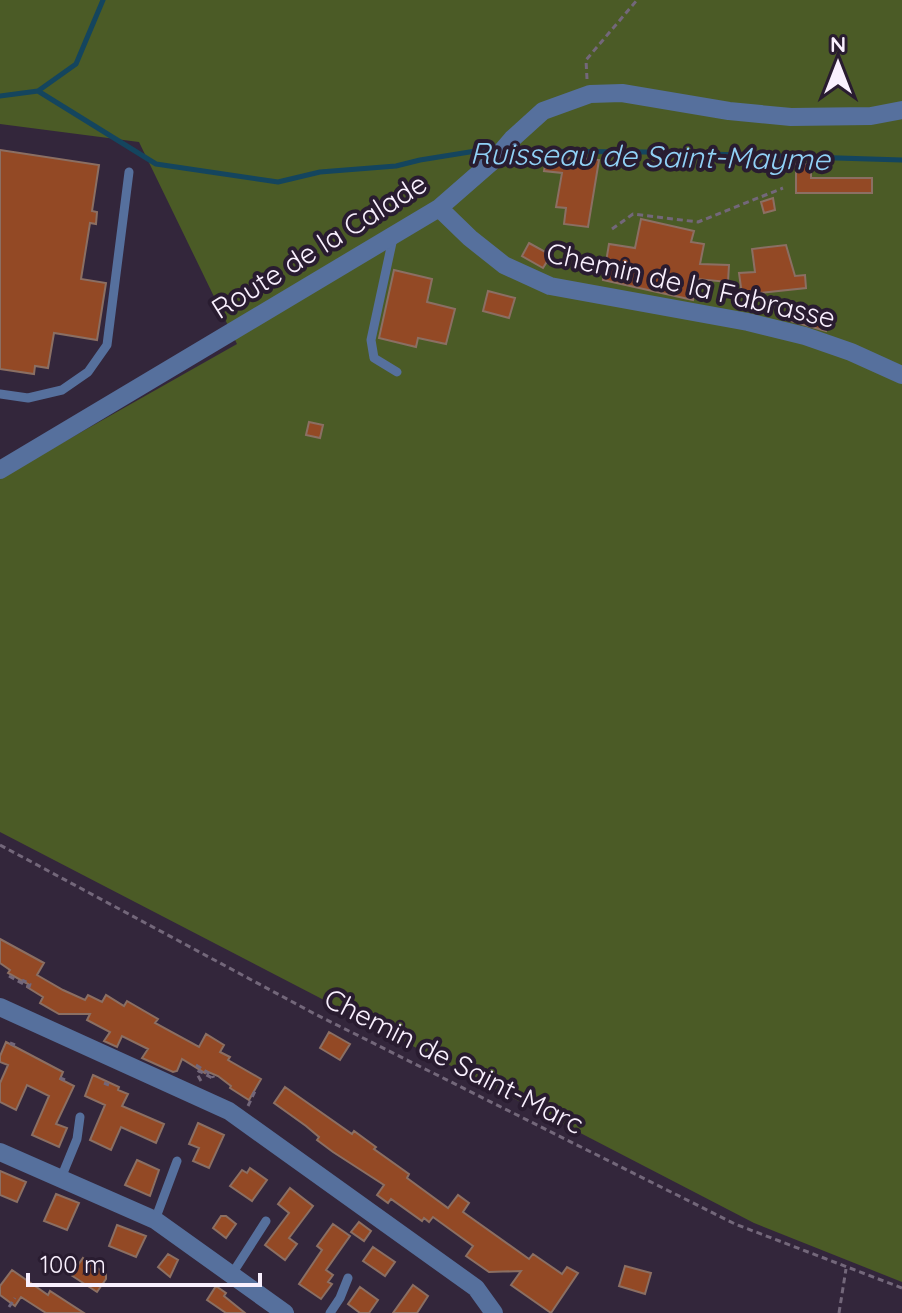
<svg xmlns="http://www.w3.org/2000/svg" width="902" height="1313" font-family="Quicksand,sans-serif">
	<rect width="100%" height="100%" fill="#33263b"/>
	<path fill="#4b5b26" d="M0 0H902V1282L754 1223 0 832V478L237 344 139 142 0 124Z"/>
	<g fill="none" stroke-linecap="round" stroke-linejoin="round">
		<path stroke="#14455e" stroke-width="5" d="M38 91 156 164 278 182 320 172 396 166 420 160 482 150 496 151
			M0 96 38 91 76 64 103 0
			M510 151 646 152 902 160"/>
	</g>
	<path fill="#934925" stroke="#8b6f63" stroke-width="2" d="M0 150 99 165 92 211 97 212 96 224 90 223 81 279 106 283 97 340 54 333 48 368 35 366 34 374 0 369Z
		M582 158 599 160 588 227 564 224 566 208 556 207 562 173 544 171 546 159Z
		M796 164H811V178H872V193H796Z
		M773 198 775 210 764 213 761 202Z
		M641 219 694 231 691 242 704 244 700 264 729 265 728 282 697 279 693 300 603 280 609 244 635 248Z
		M529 243 551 255 543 268 522 256Z
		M786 245 795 276 805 275 806 288 742 295 739 273 755 272 752 249Z
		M394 270 432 279 427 302 455 309 446 344 418 338 416 347 379 338Z
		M488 291 515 298 509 318 483 311Z
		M787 310 829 320 826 331 784 319Z
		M309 422 323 425 320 438 306 435Z
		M0 939 44 963 37 975 63 990 85 1000 88 995 102 1002 106 995 124 1006 127 1001 158 1019 155 1023 199 1047 206 1034 224 1045 220 1052 230 1057 228 1060 261 1079 249 1100 230 1088 231 1086 218 1076 206 1071 205 1073 182 1059 177 1071 173 1072 142 1058 148 1049 122 1036 117 1047 104 1041 110 1032 87 1020 90 1014H59L40 1003 43 997 27 987 28 984 8 973 10 970 0 963Z
		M329 1032 350 1044 340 1060 320 1048Z
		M6 1042 63 1072 60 1079 74 1086 56 1124 67 1128 59 1147 32 1135 49 1096 27 1085 16 1110 0 1102V1083L8 1065 0 1062V1056Z
		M93 1075 119 1087 118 1090 128 1094 122 1106 164 1124 156 1143 121 1127 111 1150 90 1140 105 1105 85 1096Z
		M285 1087 352 1134 354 1131 376 1147 374 1149 409 1174 407 1178 448 1208 458 1195 469 1203 463 1212 529 1259 533 1254 562 1274 567 1267 578 1273 551 1313 511 1285 521 1271 489 1272 466 1256 473 1246 433 1217 429 1222 424 1218 422 1221 391 1199 388 1203 377 1195 384 1185 333 1152 317 1140 319 1137 306 1126 274 1103Z
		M198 1123 224 1135 209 1168 193 1161 199 1148 189 1144Z
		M137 1160 159 1170 150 1196 125 1185Z
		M250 1168 267 1180 252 1201 230 1186 242 1170 247 1173Z
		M0 1171 26 1182 17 1202 0 1195Z
		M290 1188 313 1206 289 1238 297 1244 285 1260 265 1245 289 1213 278 1204Z
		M56 1194 79 1203 67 1230 44 1221Z
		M221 1216H226L236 1224 226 1238 213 1228Z
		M359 1222 371 1231 364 1241 351 1232Z
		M333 1224 350 1236 326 1270 333 1275 328 1282 332 1284 321 1299 299 1284 322 1250 317 1246Z
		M117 1225 146 1236 136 1257 109 1246Z
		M373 1247 395 1262 385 1276 363 1261Z
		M168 1254 178 1260 170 1277 158 1267Z
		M83 1258 106 1274V1279L97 1292 71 1275Z
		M625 1266 651 1273 645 1294 619 1286Z
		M12 1270 48 1295 50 1291 84 1313H46L21 1297 15 1306 0 1295V1286Z
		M413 1285 428 1296 417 1313H393Z
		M216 1286 226 1293 224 1296 245 1313H226L207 1300Z
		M360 1287 378 1300 369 1313H360L348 1304Z"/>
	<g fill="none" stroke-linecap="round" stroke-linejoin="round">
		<path stroke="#73677a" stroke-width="3" stroke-dasharray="6 4" stroke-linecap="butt" d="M587 79 586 60 637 0
			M612 229 633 214 698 222 783 188
			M0 845 315 1014 735 1224 902 1288
			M9 976 29 987 30 984 22 980
			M10 1043 15 1045
			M196 1065 213 1076
			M60 1078 65 1080
			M201 1081 197 1074 199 1071 214 1079 213 1076
			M104 1083 109 1085
			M248 1106 255 1091
			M9 1307 15 1298
			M839 1313 846 1269"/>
		<path stroke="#56709d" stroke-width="9" d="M393 238 371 340 374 358 397 372
			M0 394 28 398 62 390 88 372 107 345 129 172
			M61 1178 77 1139 80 1117
			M155 1220 177 1161
			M232 1274 266 1221
			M330 1313 340 1298 348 1278"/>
		<path stroke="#56709d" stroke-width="18" d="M439 208 470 238 504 265 550 286 748 322 805 336 851 352 902 375
			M0 470 439 208 494 160 512 139 543 111 590 94 622 93 729 111 791 117 871 116 902 110
			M0 1007 229 1111 476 1288 494 1313
			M0 1152 155 1220 285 1313"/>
	</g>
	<g text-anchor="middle" stroke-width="8" stroke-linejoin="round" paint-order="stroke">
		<g font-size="28" fill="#f9f0fe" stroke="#291c30">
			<text transform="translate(319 246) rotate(-32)" y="10">Route de la Calade</text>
			<text transform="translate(691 285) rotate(13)" y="10">Chemin de la Fabrasse</text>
			<text transform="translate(454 1061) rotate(27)" y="10">Chemin de Saint-Marc</text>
		</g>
		<g font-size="30" font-style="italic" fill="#90d1f6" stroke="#291c30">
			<text transform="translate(650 157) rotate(1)" y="10">Ruisseau de Saint-Mayme</text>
		</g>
	</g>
	<g transform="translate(838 64)" stroke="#291c30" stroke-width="6" paint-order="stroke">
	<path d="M0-6L14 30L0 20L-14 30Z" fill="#f9f0fe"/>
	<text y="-12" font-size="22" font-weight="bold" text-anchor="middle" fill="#f9f0fe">N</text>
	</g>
	<path d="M28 1273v12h232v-12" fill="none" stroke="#f9f0fe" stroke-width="4"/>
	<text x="40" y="1273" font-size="24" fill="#f9f0fe" stroke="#291c30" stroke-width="6" paint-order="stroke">100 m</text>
</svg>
